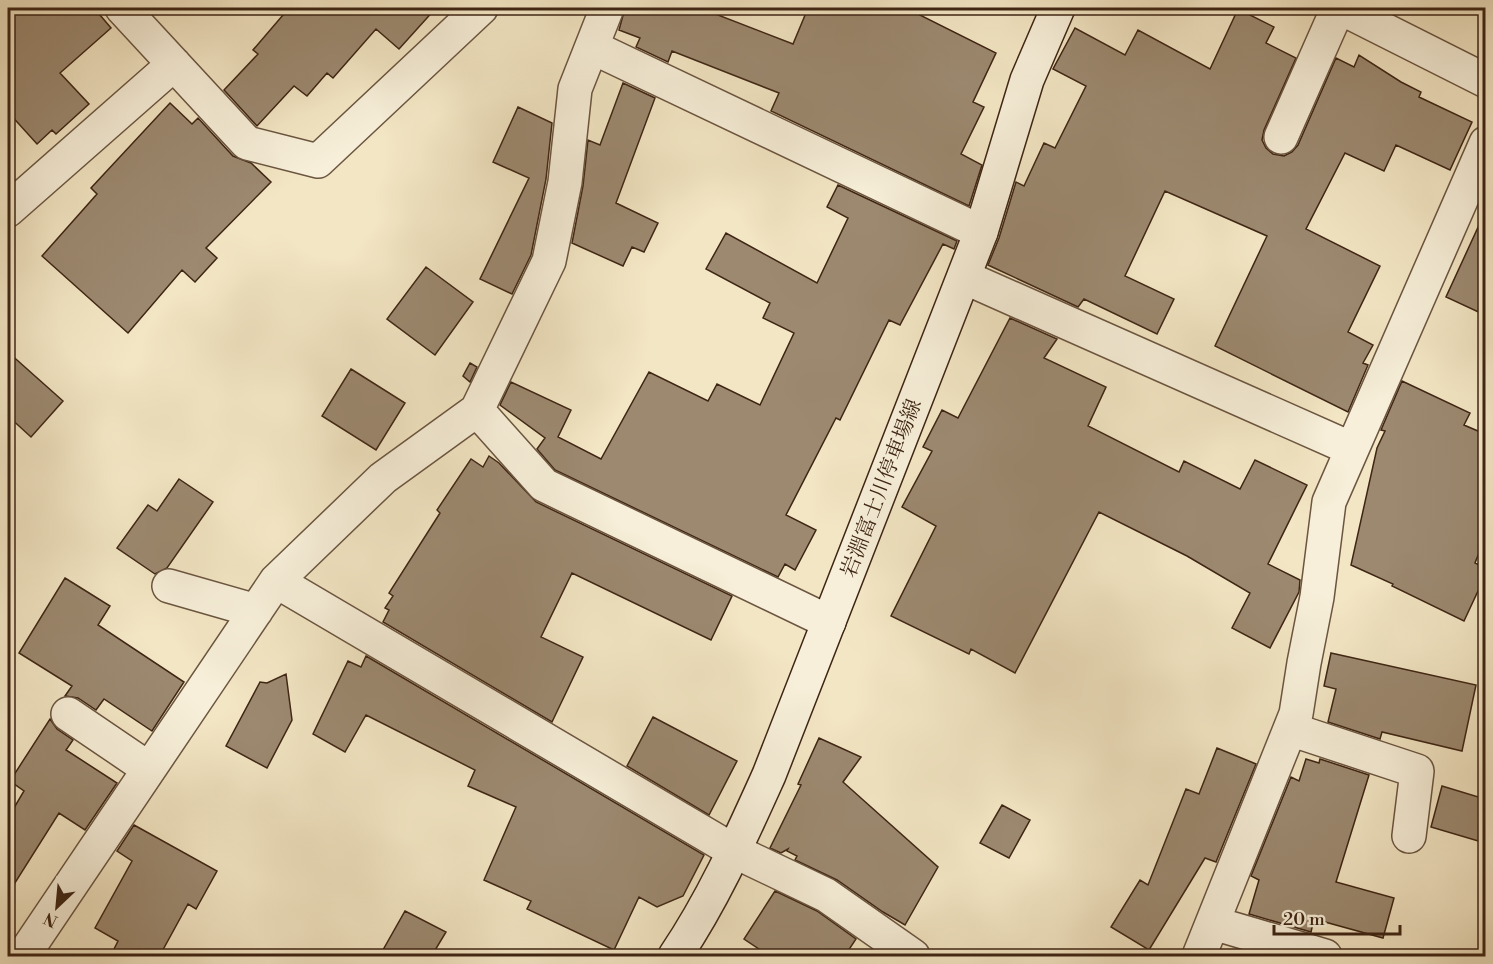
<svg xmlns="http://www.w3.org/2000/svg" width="1493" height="964" font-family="'Libre Bodoni','Noto Serif JP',serif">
	<rect width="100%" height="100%" fill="#f3e6c4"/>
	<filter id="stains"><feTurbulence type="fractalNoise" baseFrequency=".00333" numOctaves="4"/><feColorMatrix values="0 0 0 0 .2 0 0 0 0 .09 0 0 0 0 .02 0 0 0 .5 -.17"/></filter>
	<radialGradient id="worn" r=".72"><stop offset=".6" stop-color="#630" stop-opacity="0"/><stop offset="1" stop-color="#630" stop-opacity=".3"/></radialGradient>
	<path fill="#9c8970" stroke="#3e2514" stroke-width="1.5" d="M8 8H94L111 28 60 73 89 104 56 134 52 130 37 144 8 112Z
		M289 8H436L399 49 376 29 333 78 327 73 307 96 294 86 257 126 224 90 258 54 253 50Z
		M625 8H700L793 44 808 8H906L996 53 973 102 984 107 961 154 982 165 969 206 771 111 779 93 672 51 668 62 636 47 640 38 619 30Z
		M1238 9 1274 27 1266 43 1296 58 1264 130 1262 140 1266 148 1273 154 1284 156 1292 152 1298 145 1336 58 1354 67 1359 55 1401 82 1421 92 1419 97 1472 122 1450 170 1396 145 1384 171 1345 153 1306 229 1380 266 1348 332 1373 345 1363 363 1368 365 1348 412 1215 346 1267 236 1165 191 1125 276 1174 299 1157 334 1084 299 1078 307 988 265 999 238 1016 182 1024 186 1044 143 1055 148 1086 86 1053 69 1075 28 1125 55 1138 30 1210 69Z
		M623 83 655 98 616 203 658 223 644 252 632 247 623 266 572 243 583 186 588 140 600 145Z
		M170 103 192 124 198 118 233 156 251 163 271 182 206 248 217 258 195 282 182 270 128 333 42 256 97 194 91 188Z
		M518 107 552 123 546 179 531 255 512 294 480 279 529 178 493 162Z
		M838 185 957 241 954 249 943 244 900 325 889 320 840 420 836 418 786 515 816 530 795 570 785 564 778 577 555 470 537 449 545 438 500 405 511 382 571 410 558 437 601 459 649 372 708 401 717 384 760 405 794 333 763 318 770 303 706 269 726 233 817 283 848 218 827 207Z
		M1485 212V315L1446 297Z
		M426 267 473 302 435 355 387 319Z
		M1010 318 1057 339 1044 358 1106 387 1088 426 1179 472 1184 461 1240 489 1255 460 1307 485 1268 564 1300 580 1299 592 1270 648 1232 628 1250 593 1187 556 1099 512 1015 673 971 649 969 654 891 616 936 526 902 507 932 451 923 447 942 410 958 418Z
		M8 352 63 401 31 437 8 416Z
		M470 363 477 367 470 382 463 376Z
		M351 369 405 403 376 450 322 416Z
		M1402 381 1470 413 1464 425 1485 434V538L1475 563 1485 568V576L1464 621 1392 586 1393 584 1351 565 1377 448 1385 431 1381 430Z
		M489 456 499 463 536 502 732 596 711 640 572 573 541 637 583 657 552 722 383 622 389 610 385 608 393 596 389 593 440 513 437 510 471 459 483 467Z
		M179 479 213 502 167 568 155 574 117 548 148 505 157 511Z
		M65 578 110 606 98 625 184 682 152 731 104 699 96 710 78 698 65 696 72 686 19 653Z
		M1331 653 1476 685 1462 751 1382 732 1380 739 1328 722 1336 689 1324 686Z
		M366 656 704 855 683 896 657 907 639 897 614 950 527 909 531 901 484 880 516 807 468 786 475 770 366 715 345 752 313 734 348 661 361 667Z
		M286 674 292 720 267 768 226 746 260 682 267 683Z
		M653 717 737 761 709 815 627 766Z
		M50 719 57 729 73 740 66 750 117 783 85 830 59 813 8 894V818L24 791 10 781Z
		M819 738 861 757 843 782 938 867 905 925 883 912 837 880 795 860 797 856 787 851 788 849 781 853 770 848 801 785 798 784Z
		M1217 748 1256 764 1216 862 1205 858 1149 950 1111 927 1140 880 1148 885 1186 789 1199 794Z
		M1306 759 1319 763 1320 759 1369 775 1336 882 1394 898 1383 938 1314 919 1311 932 1249 914 1259 880 1251 876 1291 777 1299 781Z
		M1442 786 1485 799V843L1431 827Z
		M1002 805 1030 820 1009 858 980 843Z
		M134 825 217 871 196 909 188 904 159 957H110L118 941 95 928 132 861 117 851Z
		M775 891 817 911 856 939 844 957H771L744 939Z
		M405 911 446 932 431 957H379Z"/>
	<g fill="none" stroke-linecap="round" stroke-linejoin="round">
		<g stroke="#6b5540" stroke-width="36">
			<path id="street" d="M122 8 247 143 318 161 481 8
				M1341 8 1486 81
				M592 47 981 232
				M1281 137 1338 8
				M8 210 174 64
				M964 277 1352 449
				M477 410 544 485 829 622
				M276 581 734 851 826 895 913 956
				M169 586 256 611
				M68 714 149 769
				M1290 729 1417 771 1409 836
				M1213 923 1325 956
				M23 956 276 581 383 478 477 410 549 261 565 182 575 89 607 8
				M1199 956 1296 714 1304 663 1317 597 1329 502 1486 143"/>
		</g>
		<g stroke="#3e2514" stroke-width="36">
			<path id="secondary" d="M675 956C713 900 741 837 769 775L981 232 1027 80 1058 8"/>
		</g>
		<use href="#street" stroke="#f7efd9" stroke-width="33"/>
		<use href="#secondary" stroke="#f7efd9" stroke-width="33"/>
	</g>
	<g text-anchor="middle" stroke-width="4.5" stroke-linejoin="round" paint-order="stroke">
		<g font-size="21" fill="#3e2514" stroke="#f7efd9">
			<text transform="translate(881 488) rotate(-69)" y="7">岩淵富士川停車場線</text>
		</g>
	</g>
	<rect width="1493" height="964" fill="none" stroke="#f3e6c4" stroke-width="30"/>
	<rect x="9" y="9" width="1475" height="946" fill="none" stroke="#3e2514" stroke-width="3"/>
	<rect x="15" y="15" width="1463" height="934" fill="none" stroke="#3e2514" stroke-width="1.5"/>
	<g transform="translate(57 907) rotate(206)" stroke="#f7efd9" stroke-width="4.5" paint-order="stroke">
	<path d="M0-4.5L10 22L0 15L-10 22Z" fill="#3e2514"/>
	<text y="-9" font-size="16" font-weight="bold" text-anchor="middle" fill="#3e2514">N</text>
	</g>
	<path d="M1274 925v9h126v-9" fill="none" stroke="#3e2514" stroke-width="3"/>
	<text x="1283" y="925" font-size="18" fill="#3e2514" stroke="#f7efd9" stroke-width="4.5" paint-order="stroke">20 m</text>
	<rect width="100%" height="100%" filter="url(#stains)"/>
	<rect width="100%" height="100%" fill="url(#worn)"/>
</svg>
